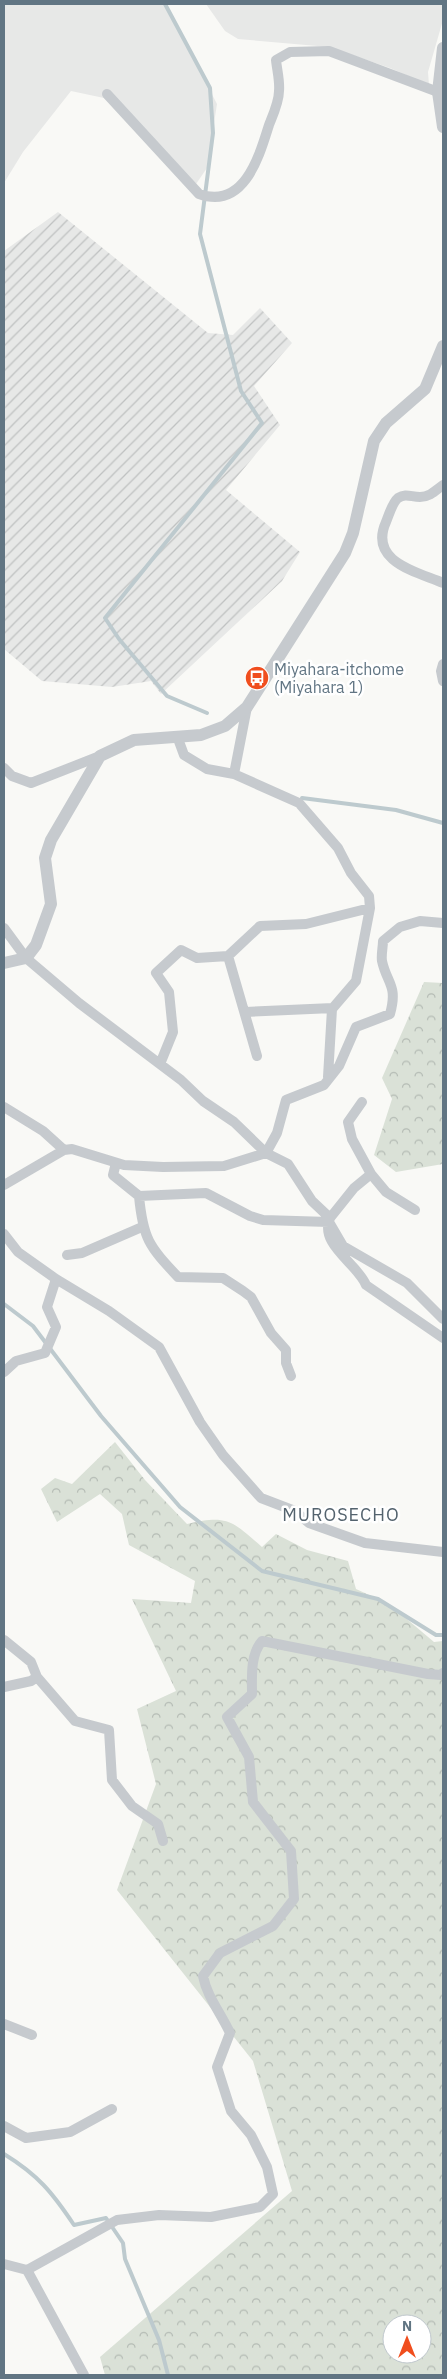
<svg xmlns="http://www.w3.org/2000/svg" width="447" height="2379" font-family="'IBM Plex Sans',sans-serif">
	<defs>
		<pattern id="industrial-furrows" width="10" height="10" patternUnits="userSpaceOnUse" patternTransform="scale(1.25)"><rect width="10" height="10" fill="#e7e8e7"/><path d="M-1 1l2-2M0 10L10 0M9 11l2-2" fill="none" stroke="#bfc1c1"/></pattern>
		<pattern id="forest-crowns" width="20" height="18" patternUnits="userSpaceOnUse" patternTransform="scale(1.25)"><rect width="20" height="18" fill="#dae1d7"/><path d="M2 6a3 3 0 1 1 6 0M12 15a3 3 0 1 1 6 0" fill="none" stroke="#b4bbb4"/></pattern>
	</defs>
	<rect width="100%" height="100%" fill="#f9f9f6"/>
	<path fill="#e7e8e7" d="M4 4H165L217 104 207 168 196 184 104 98 71 91 23 152 4 183Z
		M206 4H443V20L428 72 429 85 390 68 329 47 238 39 225 31Z"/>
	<path fill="url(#industrial-furrows)" d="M58 212 208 333 233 335 260 308 292 343 254 386 280 425 226 490 300 552 282 581 161 694 151 681 112 687 42 681 4 649V251Z"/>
	<path fill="url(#forest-crowns)" fill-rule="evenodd" d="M424 982 443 983V1164L396 1172 374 1155 392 1099 382 1078Z
		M115 1442 145 1480 187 1524C228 1514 232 1521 262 1547L276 1534 307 1550 348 1561 356 1589 389 1604 434 1642 443 1641V2375H105L100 2357 292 2191 253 2061 117 1890 156 1784 137 1709 176 1691 132 1599 191 1603 195 1581 129 1545 122 1514 100 1494 57 1522 41 1489 55 1478 72 1484ZM392 2324H422V2354H392Z"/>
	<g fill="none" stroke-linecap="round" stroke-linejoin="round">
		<path stroke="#bdcace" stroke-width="4" d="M165 4 210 88 213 133 200 234 241 391 262 423 105 618 119 639 167 696 207 713
			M302 798 396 810 443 823
			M4 1304 33 1326 101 1416 180 1507 262 1571 378 1599 436 1635H443
			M4 2154C38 2175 52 2192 74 2225L106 2218 123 2243 125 2259 159 2340 168 2375"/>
		<path stroke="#c6cace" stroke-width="10" d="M107 94 199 194C244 210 259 157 269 125 273 115 279 102 279 91 280 81 277 70 276 60L290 52 329 51 438 92
			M443 485C436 490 430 497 420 497 411 497 406 493 398 498 392 503 389 515 386 522 368 562 418 572 443 583
			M443 664 441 671 443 681
			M177 736 184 755 207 769 234 774 299 803 338 848 351 873 369 896 370 908 356 981 332 1009 328 1077
			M4 768 12 776 31 783 100 756
			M234 774 247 707
			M4 928 26 958 79 1003 181 1080 203 1101 234 1122 266 1153 288 1164 312 1201 330 1218C319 1245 357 1263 366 1285L443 1338
			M228 956 257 1056
			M245 1012 333 1008
			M160 1064 173 1032 169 992 156 973 181 950 197 958 228 956 260 926 306 924 370 908
			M362 1102 348 1122 352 1139 371 1174
			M4 1107 43 1131 64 1150
			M116 1163 113 1175 139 1196 206 1193 250 1216 263 1220 329 1222 343 1246 407 1283 443 1319
			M4 1185 64 1150 72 1149 124 1165 163 1167 224 1166 266 1153 277 1133 286 1100 324 1085 339 1066 356 1027 390 1014C398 985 387 984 382 961 381 955 383 947 383 941L400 927 420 921 443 923
			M139 1196C143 1239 149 1246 178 1277L223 1278 243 1291 251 1297 271 1333 286 1350V1363L291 1376
			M330 1218 354 1188 371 1174 386 1192 415 1210
			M4 1234 18 1252 56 1279 109 1311 159 1347 200 1422 223 1455 261 1498 295 1511 309 1523 365 1543 443 1552
			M67 1255 82 1253 142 1227
			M4 1372 16 1361 45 1353 56 1327 47 1307 56 1279
			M4 1640 31 1662 37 1677 75 1721 109 1730 112 1780 132 1806 158 1824 163 1841
			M4 1687 31 1681 37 1677
			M4 2024 32 2035
			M4 2126 26 2138 70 2132 112 2109
			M4 2264 27 2270 84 2375
			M27 2270 117 2220 159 2215 211 2217 260 2207 273 2194 267 2167 251 2135 231 2111 217 2067 230 2033C221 2013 207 1997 203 1976L220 1953 273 1926 294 1899 291 1851 253 1802 249 1757 227 1717 252 1694C252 1677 250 1655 262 1641L428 1674 441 1675 443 1673"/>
		<path stroke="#c6cace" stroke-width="12" d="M443 48 438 92 443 127
			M4 963 26 958 36 945 51 904 45 858 51 840 100 756 134 740 201 735 225 726 247 707 345 553 353 533 374 441 386 423 425 389 443 346"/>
	</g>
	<defs>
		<g id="bus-disc" transform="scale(1.25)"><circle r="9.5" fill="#f04e1e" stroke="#fff"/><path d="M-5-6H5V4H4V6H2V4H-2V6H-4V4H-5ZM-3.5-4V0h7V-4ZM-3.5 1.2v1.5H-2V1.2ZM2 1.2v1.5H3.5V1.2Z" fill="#fff"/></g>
	</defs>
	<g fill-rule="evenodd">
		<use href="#bus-disc" x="257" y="678"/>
	</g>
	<g text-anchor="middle" stroke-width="5" stroke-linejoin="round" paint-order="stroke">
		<g font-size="16" fill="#617583" stroke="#fff" text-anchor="start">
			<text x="274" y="675">Miyahara-itchome<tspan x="274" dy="18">(Miyahara 1)</tspan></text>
		</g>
		<g font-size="18" letter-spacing="1" fill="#54636e" stroke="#fff">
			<text x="341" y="1521">MUROSECHO</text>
		</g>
	</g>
	<rect width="447" height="2379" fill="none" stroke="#617583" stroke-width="10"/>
	<g transform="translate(407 2339)"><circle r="24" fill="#ffffff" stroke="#c0c8cd"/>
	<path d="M0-4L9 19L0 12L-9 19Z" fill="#f04e1e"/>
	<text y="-8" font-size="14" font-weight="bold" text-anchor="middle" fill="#617583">N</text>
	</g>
</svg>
